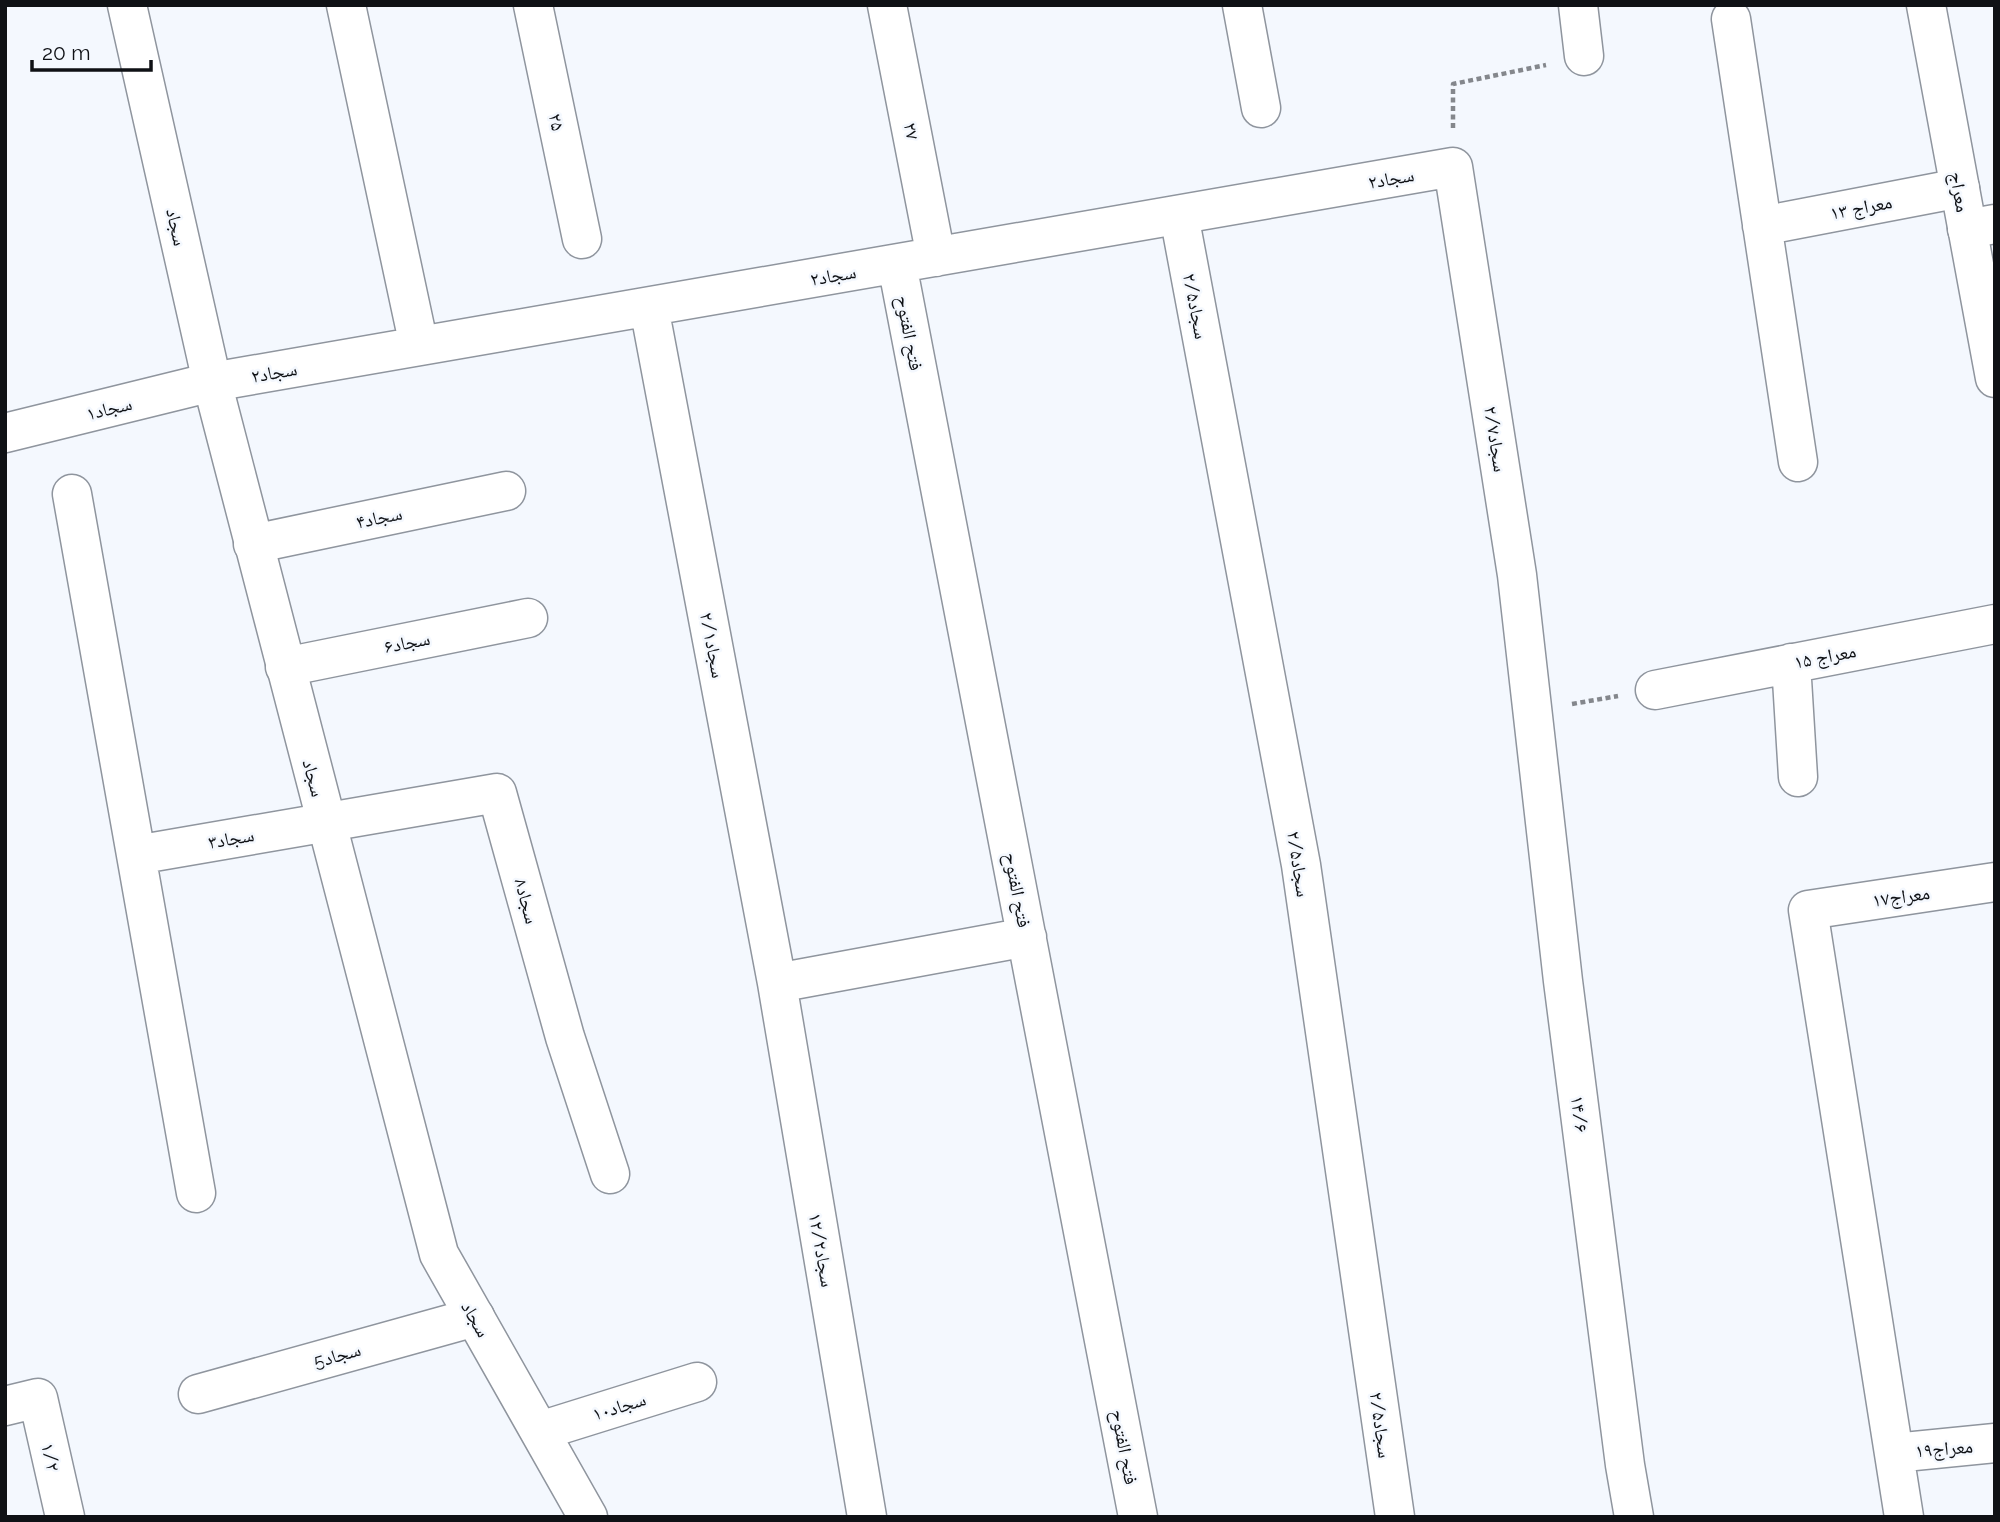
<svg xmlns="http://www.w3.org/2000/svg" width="2000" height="1522" font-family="Raleway,'Noto Naskh Arabic',sans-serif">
	<rect width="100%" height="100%" fill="#f4f8fe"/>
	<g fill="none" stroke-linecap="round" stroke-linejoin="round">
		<g stroke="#8f959e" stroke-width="41">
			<path id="street" d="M346 5 419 346
				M533 5 582 239
				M887 5 936 257
				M1242 5 1261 108
				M1578 5 1584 56
				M1731 19 1798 462
				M1179 215 1301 865 1395 1517
				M1762 226 1960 188
				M1967 229 1995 224
				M897 264 1138 1517
				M649 307 777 983 867 1517
				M5 433 212 382 1453 167 1517 575 1563 981 1625 1465 1634 1517
				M72 494 196 1193
				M253 544 506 491
				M1791 663 1798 777
				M285 667 528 618
				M1655 690 1995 624
				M136 855 497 793 565 1037 610 1174
				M777 983 1027 937
				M198 1394 475 1317
				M5 1406 38 1398 65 1517
				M540 1431 697 1382
				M1894 1453 1995 1443
				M1904 1517 1808 910 1995 882"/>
		</g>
		<g stroke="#8f959e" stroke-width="41">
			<path id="secondary" d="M127 5 212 382 439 1254 588 1517
				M1926 5 1995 378"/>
		</g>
		<path stroke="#84878c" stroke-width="4.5" stroke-dasharray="5 3.5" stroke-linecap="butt" d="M1453 128V84L1546 65
			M1572 704 1618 696"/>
		<use href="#street" stroke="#fff" stroke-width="38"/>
		<use href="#secondary" stroke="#fff" stroke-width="38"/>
	</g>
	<g text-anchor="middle" stroke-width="5" stroke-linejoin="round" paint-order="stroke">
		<g font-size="19" fill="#0f1115" stroke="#f4f8fe">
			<text transform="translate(557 122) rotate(78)" y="7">۲۵</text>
			<text transform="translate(912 131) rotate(79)" y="7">۲۷</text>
			<text transform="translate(1391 178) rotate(-10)" y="7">۲سجاد</text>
			<text transform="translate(1960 192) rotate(80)" y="7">معراج</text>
			<text transform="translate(1861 207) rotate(-11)" y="7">معراج ۱۳</text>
			<text transform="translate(177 227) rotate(77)" y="7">سجاد</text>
			<text transform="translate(833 275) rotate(-10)" y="7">۲سجاد</text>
			<text transform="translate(1196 306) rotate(79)" y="7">۲/۵سجاد</text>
			<text transform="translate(910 333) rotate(79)" y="7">فتح الفتوح</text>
			<text transform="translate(274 372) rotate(-10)" y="7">۲سجاد</text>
			<text transform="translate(109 408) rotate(-14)" y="7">۱سجاد</text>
			<text transform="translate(1496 439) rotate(81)" y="7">سجاد۲/۷</text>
			<text transform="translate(379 517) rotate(-12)" y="7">۴سجاد</text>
			<text transform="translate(407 642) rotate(-11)" y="7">۶سجاد</text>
			<text transform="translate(713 645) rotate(79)" y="7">۲/۱سجاد</text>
			<text transform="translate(1825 656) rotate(-11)" y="7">معراج ۱۵</text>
			<text transform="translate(314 778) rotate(75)" y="7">سجاد</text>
			<text transform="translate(231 838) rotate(-10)" y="7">۳سجاد</text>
			<text transform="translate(1299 864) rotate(81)" y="7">۲/۵سجاد</text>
			<text transform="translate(1018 890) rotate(79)" y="7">فتح الفتوح</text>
			<text transform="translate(1901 896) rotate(-8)" y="7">معراج۱۷</text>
			<text transform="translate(527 901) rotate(75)" y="7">۸سجاد</text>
			<text transform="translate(1580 1114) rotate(83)" y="7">۱۴/۶</text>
			<text transform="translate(822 1250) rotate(80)" y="7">۱۲/۲سجاد</text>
			<text transform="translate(476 1319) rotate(60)" y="7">سجاد</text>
			<text transform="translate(337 1355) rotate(-16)" y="7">5سجاد</text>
			<text transform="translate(619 1406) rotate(-17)" y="7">۱۰سجاد</text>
			<text transform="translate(1381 1425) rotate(82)" y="7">۲/۵سجاد</text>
			<text transform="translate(1125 1447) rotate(79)" y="7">فتح الفتوح</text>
			<text transform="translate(1944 1448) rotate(-5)" y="7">معراج۱۹</text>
			<text transform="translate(51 1457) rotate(77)" y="7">۱/۲</text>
		</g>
	</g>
	<rect width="2000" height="1522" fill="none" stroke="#0f1115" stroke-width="14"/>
	<path d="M32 60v10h119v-10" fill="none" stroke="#0f1115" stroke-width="3.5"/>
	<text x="42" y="60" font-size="21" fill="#0f1115" stroke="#f4f8fe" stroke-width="5" paint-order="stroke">20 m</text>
</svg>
